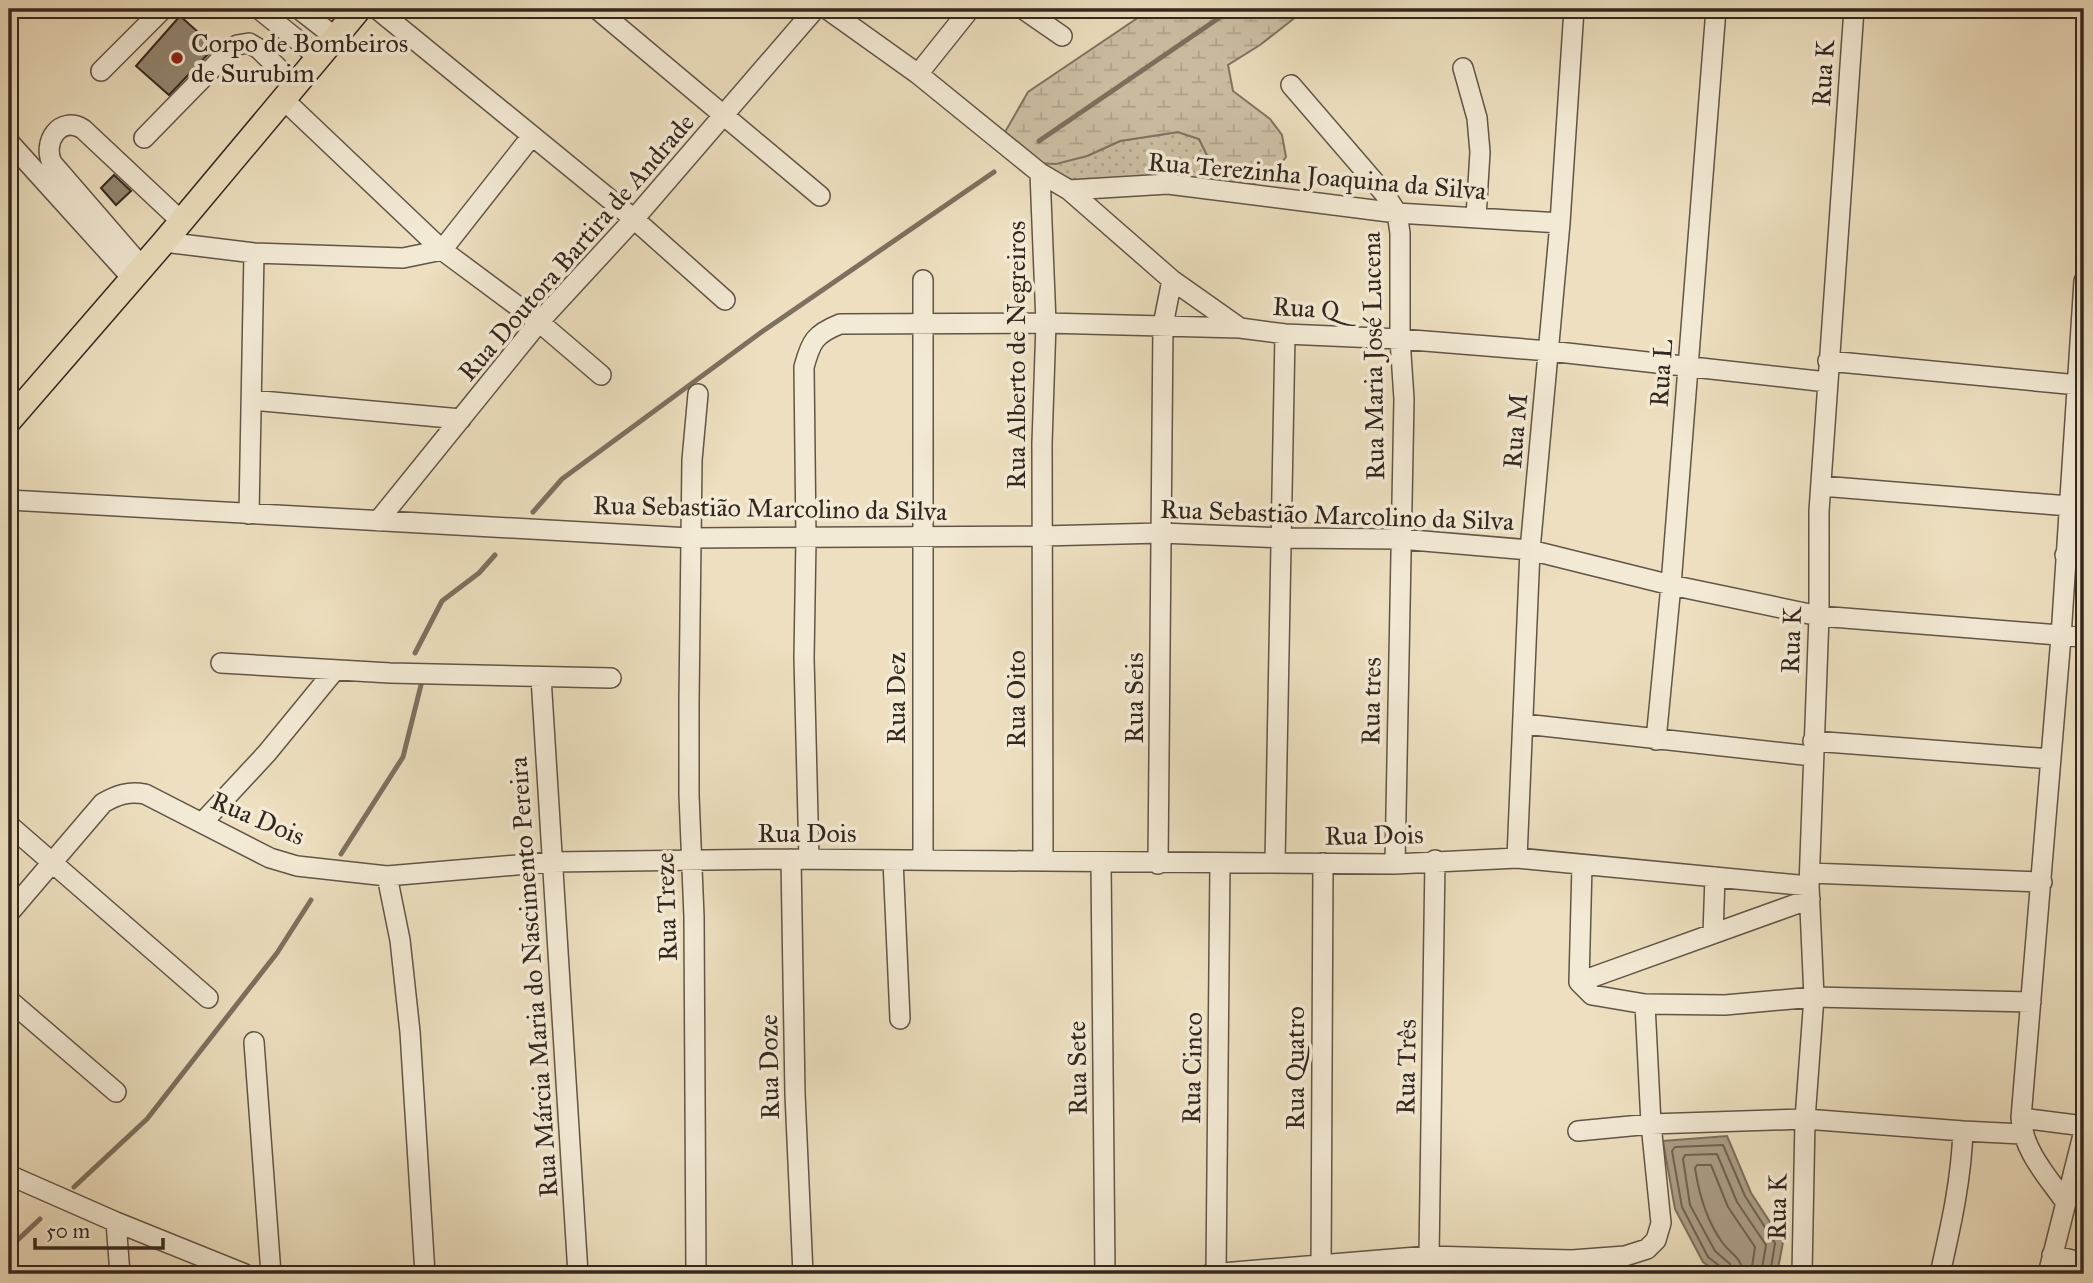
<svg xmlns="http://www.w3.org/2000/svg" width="2093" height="1283" font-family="'IM FELL Great Primer',serif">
	<defs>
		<pattern id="grass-dots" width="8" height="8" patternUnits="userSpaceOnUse" patternTransform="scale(1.75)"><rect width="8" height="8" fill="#cdc0a4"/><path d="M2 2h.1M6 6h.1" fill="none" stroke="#b0a58d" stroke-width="1.8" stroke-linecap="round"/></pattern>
		<pattern id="wetland-marsh" width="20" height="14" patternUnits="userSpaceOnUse" patternTransform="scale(1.75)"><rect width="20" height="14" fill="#cdc0a4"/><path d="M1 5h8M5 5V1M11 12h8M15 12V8" fill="none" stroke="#b0a58d"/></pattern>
	</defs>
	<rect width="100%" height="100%" fill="#eddfbf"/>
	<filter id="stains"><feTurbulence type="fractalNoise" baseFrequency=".00286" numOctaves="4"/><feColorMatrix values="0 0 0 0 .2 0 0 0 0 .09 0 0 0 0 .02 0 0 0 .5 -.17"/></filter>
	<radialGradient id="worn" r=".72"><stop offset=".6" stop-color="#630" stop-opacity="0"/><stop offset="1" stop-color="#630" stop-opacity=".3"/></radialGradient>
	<path fill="url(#grass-dots)" stroke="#807462" stroke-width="2" d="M1178 132 1199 139 1213 167 1230 186 1087 183 1059 178 1036 163 1087 156 1120 141Z"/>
	<path fill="url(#wetland-marsh)" stroke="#807462" stroke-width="2" d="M1151 9H1306L1260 45 1228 65 1233 91 1270 119 1282 135 1286 157C1266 184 1261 183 1230 186L1213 167 1199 139 1178 132 1120 141 1087 156 1056 164 1036 163 1005 132 1028 92Z"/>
	<path fill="#aea089" stroke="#7d705f" stroke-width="2" d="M1727 1136 1751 1193 1783 1242 1777 1274H1720L1703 1262 1675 1209 1663 1141Z"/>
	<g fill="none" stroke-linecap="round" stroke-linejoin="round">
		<path stroke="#706454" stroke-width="2" d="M1723 1274 1721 1267 1708 1257 1682 1207 1672 1151 1675 1147 1723 1145 1745 1196 1775 1243 1770 1274
			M1732 1274 1730 1264 1715 1251 1690 1205 1683 1159 1685 1155 1717 1154 1737 1202 1766 1245 1761 1274
			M1743 1274C1742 1257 1731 1255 1722 1242 1706 1220 1699 1194 1695 1168L1697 1165H1711L1728 1207 1755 1247 1751 1274"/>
		<path stroke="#7d705f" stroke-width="5" d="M1039 141 1232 9
			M533 512 562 479 763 331 994 172
			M415 653 442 601 479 573 495 555
			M341 854 403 757 421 685
			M74 1187 147 1119 277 953 311 900
			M9 1248 40 1219"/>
	</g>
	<path fill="#948772" stroke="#33271f" stroke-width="2" d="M180 16 215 47 169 95 136 66Z
		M114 175 131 191 116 205 101 188Z"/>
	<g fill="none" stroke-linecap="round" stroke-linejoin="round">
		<g stroke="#625547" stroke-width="22">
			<path id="minor" d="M259 9 317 56
				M299 9 335 37
				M377 9 634 219 725 300
				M597 9 820 196
				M827 9 918 74 1040 173 1069 190 1172 280 1240 328
				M1023 9 1062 36
				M1463 68 1477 118 1480 152 1476 217
				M101 71 163 9
				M918 74 970 9
				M1291 85 1384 193 1397 213 1400 233V339L1404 399 1395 864
				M283 99 442 250 539 322 601 375
				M144 138 228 52 237 45 249 43 259 49 295 85
				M9 142 132 278
				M1040 173 1046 323 1042 443 1043 861
				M1069 190 1168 184 1397 213 1560 223
				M164 242 254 253 403 258 442 250 531 137
				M142 267 52 163C42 142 60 115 83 129L181 221
				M1828 361 2078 385
				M252 400 461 419
				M1821 486 2069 506
				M9 500 690 538 1042 536 1161 533 1282 538 1400 539 1530 550 1671 585 1819 616 2084 637
				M249 514 254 253
				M378 521 539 322 634 219 815 9
				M2065 555 2084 557
				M221 663 390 673 611 678
				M541 677 578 1274
				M1524 724 1812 756
				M1656 740 1671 585 1716 9
				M1813 741 2051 759
				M202 823 267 753 335 670
				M9 825 208 998
				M1517 858 1530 550 1560 223 1574 9
				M791 859 795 1094 803 1274
				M809 859 804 658 806 539 804 367C811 341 815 334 840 324L1046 323 1240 328 1285 334 1400 339 1549 351 1827 382
				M893 860 900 1019
				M923 860V280
				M1101 862 1105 1274
				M1275 862 1285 334
				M1158 864 1163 325 1172 280
				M1582 865 1579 982 1592 995 1645 1004 1725 1005 1814 997 2031 1002
				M1810 873 2042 882
				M387 876 400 940 410 1032 425 1274
				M9 913 103 803C117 795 128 791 145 794L270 858 297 866 387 876 551 862 791 859 1395 864 1517 858 1809 886
				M1713 934 1715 877
				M1579 982 1810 899
				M9 1000 116 1092
				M254 1042 271 1274
				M2021 1118 2084 1126
				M1578 1131 1651 1124 1805 1119 1963 1131 2022 1134
				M9 1175 116 1222 245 1274
				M2066 1203C2048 1177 2023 1151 2021 1118L2061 637 2084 281
				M116 1222 120 1274
				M2052 1255 2084 1263
				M696 1274 694 917 689 795V701L692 460 698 394
				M1210 1274 1429 1256 1572 1260 1625 1256 1647 1249 1656 1240 1661 1223 1651 1124 1645 1004
				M1216 1274 1220 863
				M1321 1274 1323 863
				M1431 1274 1429 1256 1435 860
				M1802 1274 1805 1119 1814 997 1809 886 1819 616V511L1854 9
				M1940 1274C1951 1225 1961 1182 1963 1131
				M2048 1274 2084 1131"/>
		</g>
		<g stroke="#33271f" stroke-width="27">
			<path id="major" d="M9 421 164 242 359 9"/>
		</g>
		<use href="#minor" stroke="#f3ead5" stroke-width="19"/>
		<use href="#major" stroke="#eddfbf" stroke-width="24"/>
	</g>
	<circle fill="#8f2418" stroke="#f3ead5" stroke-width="2.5" cx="177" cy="58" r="7"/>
	<g text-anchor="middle" stroke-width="7" stroke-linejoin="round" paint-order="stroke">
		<g font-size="26" fill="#33271f" stroke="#f3ead5" text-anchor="start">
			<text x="191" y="52">Corpo de Bombeiros<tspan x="191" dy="30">de Surubim</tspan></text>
		</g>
		<g font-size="26" fill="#33271f" stroke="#f3ead5">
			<text transform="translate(1823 73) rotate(-86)" y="9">Rua K</text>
			<text transform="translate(1317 176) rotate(5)" y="9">Rua Terezinha Joaquina da Silva</text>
			<text transform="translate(576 247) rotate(-49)" y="9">Rua Doutora Bartira de Andrade</text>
			<text transform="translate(1306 308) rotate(4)" y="9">Rua Q</text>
			<text transform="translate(1016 355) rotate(-90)" y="9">Rua Alberto de Negreiros</text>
			<text transform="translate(1373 356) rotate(-91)" y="9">Rua Maria José Lucena</text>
			<text transform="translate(1661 373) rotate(-86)" y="9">Rua L</text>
			<text transform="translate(1515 431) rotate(-85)" y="9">Rua M</text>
			<text transform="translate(770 508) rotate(1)" y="9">Rua Sebastião Marcolino da Silva</text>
			<text transform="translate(1337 515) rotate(2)" y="9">Rua Sebastião Marcolino da Silva</text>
			<text transform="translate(1791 640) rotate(-88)" y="9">Rua K</text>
			<text transform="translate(896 698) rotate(-90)" y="9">Rua Dez</text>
			<text transform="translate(1134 698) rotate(-90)" y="9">Rua Seis</text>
			<text transform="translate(1016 699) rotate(-90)" y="9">Rua Oito</text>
			<text transform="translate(1371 701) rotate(-89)" y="9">Rua tres</text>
			<text transform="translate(258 818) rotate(23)" y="9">Rua Dois</text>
			<text x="807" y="842">Rua Dois</text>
			<text transform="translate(1374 835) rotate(-1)" y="9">Rua Dois</text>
			<text transform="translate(666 907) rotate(-92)" y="9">Rua Treze</text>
			<text transform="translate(533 977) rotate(-94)" y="9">Rua Márcia Maria do Nascimento Pereira</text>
			<text transform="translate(769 1067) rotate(-91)" y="9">Rua Doze</text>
			<text transform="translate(1406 1067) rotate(-89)" y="9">Rua Três</text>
			<text transform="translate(1077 1068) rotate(-91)" y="9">Rua Sete</text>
			<text transform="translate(1192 1068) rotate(-89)" y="9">Rua Cinco</text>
			<text transform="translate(1295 1068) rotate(-90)" y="9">Rua Quatro</text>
			<text transform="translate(1777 1207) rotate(-89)" y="9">Rua K</text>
		</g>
	</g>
	<rect width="2093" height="1283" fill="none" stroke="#eddfbf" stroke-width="35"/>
	<rect x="10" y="10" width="2072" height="1262" fill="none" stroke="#33271f" stroke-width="3.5"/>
	<rect x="18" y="18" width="2058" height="1248" fill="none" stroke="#33271f" stroke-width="2"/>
	<path d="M35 1238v10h128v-10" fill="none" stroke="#33271f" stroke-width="3.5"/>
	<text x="46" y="1238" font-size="21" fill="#33271f" stroke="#f3ead5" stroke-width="5" paint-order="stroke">50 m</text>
	<rect width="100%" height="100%" filter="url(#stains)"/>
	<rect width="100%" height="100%" fill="url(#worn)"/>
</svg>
